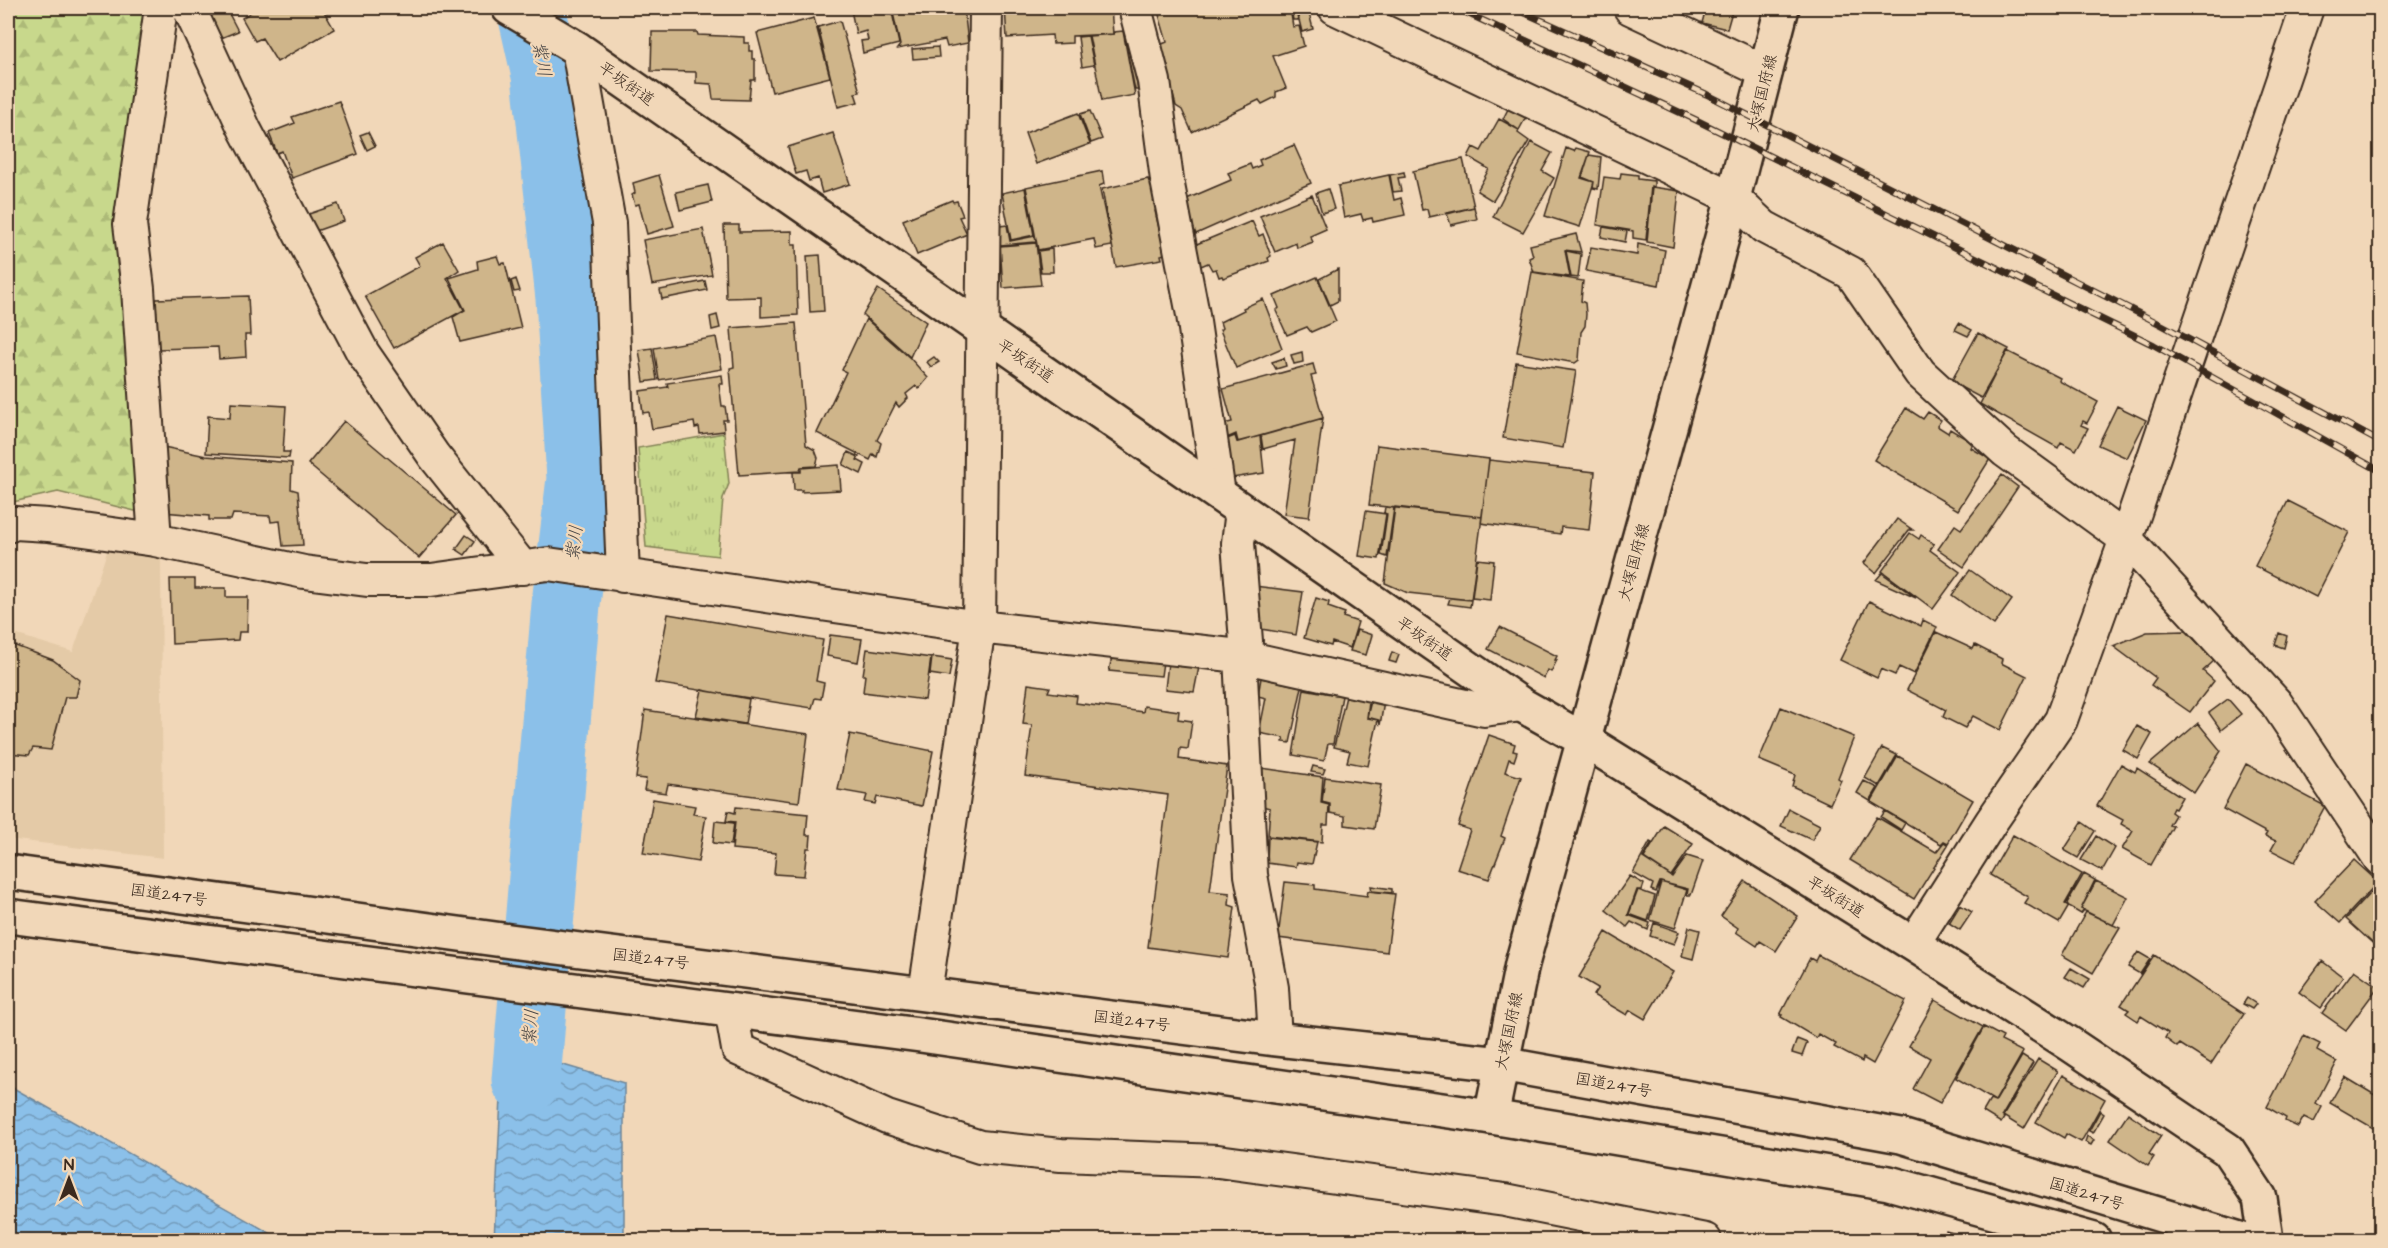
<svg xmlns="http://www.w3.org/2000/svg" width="2388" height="1248" font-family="'Architects Daughter','Klee One',sans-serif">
	<defs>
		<pattern id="grass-tufts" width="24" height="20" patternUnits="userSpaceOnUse" patternTransform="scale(1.5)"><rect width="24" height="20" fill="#c8d88c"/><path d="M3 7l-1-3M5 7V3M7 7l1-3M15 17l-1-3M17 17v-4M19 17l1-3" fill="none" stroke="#adba78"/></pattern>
		<pattern id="forest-firs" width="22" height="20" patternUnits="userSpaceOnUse" patternTransform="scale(1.5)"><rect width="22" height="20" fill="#c8d88c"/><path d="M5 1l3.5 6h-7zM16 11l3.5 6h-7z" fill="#adba78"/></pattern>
		<pattern id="water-waves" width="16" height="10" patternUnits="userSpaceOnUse" patternTransform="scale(1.5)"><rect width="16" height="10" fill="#8bc0e9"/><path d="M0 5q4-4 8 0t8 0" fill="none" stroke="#739cbc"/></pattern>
	</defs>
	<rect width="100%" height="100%" fill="#f1d7b8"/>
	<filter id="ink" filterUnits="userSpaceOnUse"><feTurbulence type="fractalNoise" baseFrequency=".0167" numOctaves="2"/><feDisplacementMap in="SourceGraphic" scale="12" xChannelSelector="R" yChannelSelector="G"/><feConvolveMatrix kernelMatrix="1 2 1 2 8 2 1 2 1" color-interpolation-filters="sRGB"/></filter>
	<g filter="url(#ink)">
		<path fill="#e4caa7" d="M109 546 161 555 163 858 8 839V632L73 652Z"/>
		<path fill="url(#grass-tufts)" stroke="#828155" stroke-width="1.5" d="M724 433 729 484 723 498 718 556 646 547 638 448Z"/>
		<path fill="url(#forest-firs)" stroke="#828155" stroke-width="1.5" d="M8 8H147L139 96 117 263 127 328 139 512 58 492 8 503Z"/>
		<path fill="url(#water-waves)" stroke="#6b8498" stroke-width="1.5" d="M550 1061 624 1083V1240H494L502 1077 541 1081Z
			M8 1085 282 1240H8Z"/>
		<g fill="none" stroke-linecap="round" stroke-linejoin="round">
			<path stroke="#8bc0e9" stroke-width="69" d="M526 1080 566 604 581 479 570 298 546 75 531 8"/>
		</g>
		<path fill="#cfb58a" stroke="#3b2a1e" stroke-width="1.5" d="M226 8 238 31 221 38 210 16Z
			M249 8H322L334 29 277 62 262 38 255 41 242 18 251 12Z
			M862 8H891L899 44 863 53 861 41 868 40 866 31 856 34 851 10Z
			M892 8H964L968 43 947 47 945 40 897 49 900 45Z
			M1005 8H1111L1113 34 1072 36V43L1053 44 1052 35 1007 38Z
			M1157 8H1290L1293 27 1299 26 1304 46 1273 56 1286 88 1276 92V97L1262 104 1259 100 1192 132 1182 110 1176 106 1160 45 1167 42Z
			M1706 8H1733L1727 29 1702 23Z
			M1291 9H1298L1296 12 1298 20H1293Z
			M1308 9 1313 29 1302 32 1297 12Z
			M814 18 830 77 772 92 757 33Z
			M840 21 860 92 855 93 858 102 838 107 818 27Z
			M1123 31H1127L1138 90H1135Z
			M1123 31 1135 95 1102 101 1089 36 1114 34V32Z
			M652 32H697L698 35 744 37V43H749V51H752V59H755V80H751L749 100 713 99 711 84 696 83V72L651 71Z
			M1088 36 1094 65 1082 67 1078 37Z
			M938 47 939 57 913 59 912 49Z
			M339 101 358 154 292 178 282 151 277 153 269 133 295 123 292 117Z
			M1509 107 1526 117 1519 130 1503 119Z
			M1090 111 1102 139 1091 143 1080 114Z
			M1078 113 1090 144 1036 164 1025 133Z
			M1499 119 1519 130 1518 133 1529 141 1493 201 1477 191 1489 169 1468 157 1473 147 1481 151Z
			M368 132 375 146 367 150 360 135Z
			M833 133 850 184 822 193 818 178 809 181 806 171 796 174 788 147Z
			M1531 142 1552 153 1542 171 1554 178 1523 232 1493 217Z
			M1294 145 1311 183 1196 234 1182 201 1231 180 1228 173 1250 164 1252 169 1261 165 1259 160Z
			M1566 148 1574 151 1576 148 1590 152 1581 178 1594 182 1580 227 1545 216Z
			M1589 155 1601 157 1598 189 1593 188 1594 182 1582 177Z
			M1463 159 1474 207 1429 217 1427 209 1422 210 1413 171Z
			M1102 171 1104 184 1099 186 1112 246 1096 249 1094 239 1038 250 1026 187Z
			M1404 172 1405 177 1398 178 1401 191 1393 192 1390 175Z
			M1621 173 1638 175V179L1654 181V187L1651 186 1646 240 1633 238V231L1597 225 1604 177 1620 179Z
			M659 175 674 226 647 234 639 204 635 205 632 195 635 193 633 183Z
			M1389 175 1394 200 1401 198 1405 215 1373 222 1372 218 1363 220 1361 214 1344 218 1338 186Z
			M1148 179 1149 182H1153L1158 210 1155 211 1165 254 1161 255 1162 259 1116 267 1102 189Z
			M708 185 712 202 680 210 676 192Z
			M1652 187 1679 191 1673 247 1647 242Z
			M1025 188 1034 235 1011 240 1002 193Z
			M1328 189 1334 209 1322 213 1316 193Z
			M1312 195 1326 229 1310 236 1313 242 1297 248 1296 243 1275 252 1260 216Z
			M952 200 953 202 957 201 963 216 959 217 967 234 917 255 903 220Z
			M338 204 344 221 313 232 306 215Z
			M1474 207 1477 219 1451 225 1447 214Z
			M1252 221 1259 236 1263 234 1271 256 1268 258 1269 261 1223 278 1222 276 1219 277 1216 269 1212 270 1208 263 1201 266 1192 246Z
			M724 225H739V232L792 231V245H796L798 315 761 317V297L726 298Z
			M1007 225 1010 241 1035 236 1036 242 1000 245V226Z
			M1603 227 1627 231 1625 242 1601 237Z
			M703 229 712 275 652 285 643 240Z
			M1576 234 1581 252 1565 250 1570 277 1534 272 1529 258 1533 256 1530 245Z
			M443 242 459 270 447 278 464 310 394 348 365 296 420 266 415 257Z
			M1036 243 1041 285 1003 288 1000 246Z
			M1638 244 1665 250 1659 285 1586 271 1591 247 1637 255Z
			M1052 249 1053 272H1041L1038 251Z
			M1566 251 1581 254 1578 278 1571 277Z
			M820 255 824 311 810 312 807 256Z
			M497 256 500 264 505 263 521 328 460 342 453 317 465 310 449 278 478 269 477 261Z
			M1338 269V301L1330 305 1319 279Z
			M1532 272 1583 281 1581 301 1585 303 1586 314 1585 326 1581 332 1579 360 1575 363 1517 352Z
			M1317 277 1336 321 1311 332 1307 327 1287 335 1276 311 1279 308 1274 296Z
			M516 279 520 291 514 292 511 281Z
			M705 281 707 290 662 299 660 290Z
			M878 289 926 322 910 357 863 315Z
			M248 296 250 335H245L246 357 219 359 218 347 158 349 156 299Z
			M1263 299 1282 348 1236 368 1220 330 1222 328 1220 322 1244 310 1243 308Z
			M717 315 720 328 712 330 710 317Z
			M866 319 910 358 928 378 919 389 916 386 906 394 908 398 899 407 896 403 877 440 881 443 877 457 873 454 870 460 817 433 846 372 842 370Z
			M796 323 806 445 815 450 818 458 816 466 801 467 800 471 739 475 730 368 734 367 731 328Z
			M1959 323 1972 330 1968 336 1955 330Z
			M1978 333 2009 349 1981 398 1951 382Z
			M716 337 722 369 659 380 654 348Z
			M652 348 657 380 644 382 639 350Z
			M2007 351 2060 378 2059 381 2098 402 2087 423 2083 421 2081 425 2088 428 2076 450 2061 442 2058 448 1980 404Z
			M1302 352 1303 362 1294 364 1291 355Z
			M934 357 939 362 931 367 927 362Z
			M1284 358 1286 366 1276 369 1272 362Z
			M1516 362 1576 371 1563 448 1503 438Z
			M1313 364 1316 375 1311 376 1323 418 1238 442 1236 434 1227 438 1223 424 1232 422 1223 389Z
			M722 375 723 384H719L722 406H725L727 420H723L724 431 700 434 699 427 695 428 694 422 652 429 649 412 643 413 640 391 668 387 667 383Z
			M231 403 286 406 283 452H290L289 458 206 453 208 416 230 418Z
			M2117 406 2146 420 2127 458 2098 445Z
			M1906 408 1923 419 1928 412 1941 420 1937 426 1948 433 1950 429 1973 443 1971 448 1990 459 1958 510 1874 460Z
			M1323 418 1309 517 1284 514 1295 440 1263 449 1261 436Z
			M344 421 456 515 419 558 308 464Z
			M1235 436 1237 442 1260 436 1264 473 1232 478 1227 439Z
			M1377 445 1489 459 1482 517 1369 505Z
			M159 446 206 456 292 463 291 489 298 491 303 545 283 546 280 521 271 522 270 516 233 514 231 520H209V516L163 512Z
			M848 452 859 457 857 460 865 464 861 474 843 465Z
			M1489 460 1595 472 1589 530 1561 527 1560 534 1481 523Z
			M839 465 841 490 801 492 802 490H794L793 472H801V468Z
			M2002 475 2018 487 1964 567 1938 549 1955 525 1961 529Z
			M2288 501 2349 532 2316 597 2255 566Z
			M1385 507 1394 508 1387 557 1381 555 1387 514 1384 513Z
			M1395 507 1482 517 1471 600 1408 593 1385 583Z
			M1366 511 1386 514 1379 559 1359 556Z
			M1897 519 1913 530H1909L1876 573 1864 563Z
			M1910 533 1919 539 1921 535 1934 544 1930 550 1960 572 1933 609 1882 571Z
			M466 535 475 541 465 555 456 549Z
			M1477 559 1494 561 1490 600 1472 598Z
			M1970 570 2012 600 1994 625 1952 595Z
			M1882 573 1916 598 1876 580Z
			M170 579H195V588H226V597H248L247 632H239L238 640 172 644Z
			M1254 586 1303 592 1296 635 1261 629Z
			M1316 598 1329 602 1328 607 1345 613 1343 617 1358 622 1350 648 1332 642 1331 646 1304 638Z
			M1450 598 1471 600 1470 607 1448 604Z
			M1869 601 1921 626 1923 620 1937 627 1914 674 1899 667 1895 675 1881 669 1877 678 1840 660Z
			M668 614 823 640 816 681 824 683 821 699 815 698 812 708 655 683Z
			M1500 627 1557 656 1555 660H1557L1551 672 1548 670 1544 678 1488 649Z
			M1357 630 1372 635 1366 655 1350 651Z
			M2186 631 2215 660 2203 671 2214 681 2190 712 2151 685 2156 678 2113 646 2147 632Z
			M1936 632 1973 649 1975 645 2002 659 2001 663 2027 676 2000 730 1973 716 1965 728 1943 717 1946 710 1907 690Z
			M2279 633 2287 636 2284 648 2275 645Z
			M830 635 862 639 858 662 827 656Z
			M8 643 53 660 80 680 76 697H65L51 750 33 748 29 755 8 753Z
			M867 649 931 658 925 700 863 692 865 675H863Z
			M1392 652 1399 655 1396 663 1389 661Z
			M1112 656 1163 662 1161 676 1109 671Z
			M932 657 952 660 949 677 930 674Z
			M1168 663 1199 667 1194 692 1165 689Z
			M1261 678 1302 687 1290 743 1283 742 1284 738 1259 733 1266 698 1258 696Z
			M1028 684 1050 687 1048 692 1077 696 1076 703 1143 712 1144 706 1179 711 1178 719 1192 721 1188 749 1180 748 1179 759 1227 766 1210 891 1230 893 1229 905 1235 907 1228 958 1148 947 1168 795 1025 776 1032 725 1023 724Z
			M1304 689 1342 696 1333 744H1328L1324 761 1293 755Z
			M702 690 749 699 745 724 696 716Z
			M1346 696 1369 701 1367 718 1378 720 1368 766 1347 762 1350 751 1334 747Z
			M2228 699 2241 714 2221 730 2209 713Z
			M1371 701 1384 702 1380 725 1379 720 1367 717Z
			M1781 707 1854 737 1838 778 1841 780 1830 804 1792 786 1795 775 1759 760Z
			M645 710 808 734 799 802 668 784 666 793 644 790 646 779 636 778Z
			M2198 723 2221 751 2194 793 2150 764Z
			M2137 726 2152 734 2138 759 2123 750Z
			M850 734 933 751 922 806 877 797 875 804 865 802 867 795 838 790Z
			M1489 735 1515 744 1513 751 1517 752 1514 761 1509 759 1505 772 1521 777 1501 836 1505 838 1489 879 1457 869 1470 830 1458 826Z
			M1882 748 1897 755 1879 786 1865 778Z
			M1898 756 1973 800 1948 843 1944 841 1941 844 1871 802Z
			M2121 764 2135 772 2137 768 2182 797 2175 809 2173 808 2171 812 2175 815 2169 825 2173 826 2151 865 2122 849 2133 831 2121 824 2123 820 2097 806Z
			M2246 764 2325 806 2295 862 2271 850 2276 841 2265 836 2267 833 2223 809Z
			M1313 766 1325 769 1323 774 1311 772Z
			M1261 768 1323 777 1321 803 1329 805 1328 825H1323L1322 842 1268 836 1270 808 1262 806Z
			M1325 777 1381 785 1374 829 1345 825V816L1330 813V804L1322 802Z
			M1864 781 1878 788 1870 801 1857 793Z
			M653 799 695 806 693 814 706 816 698 862 643 853Z
			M736 807 808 814 806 835H811L810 848H807L804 876 774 874 776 853 732 849 735 822 726 821 728 811 735 813Z
			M1789 809 1820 825 1812 840 1781 826Z
			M1885 811 1905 823 1901 830 1881 817Z
			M1877 817 1936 852 1944 842 1948 845 1914 899 1850 860Z
			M715 821 734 823 731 845 713 843Z
			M2082 822 2095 831 2078 858 2064 850Z
			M1664 826 1693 844 1671 876 1644 858Z
			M2013 835 2082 874 2065 904 2069 906 2059 923 2024 903 2028 897 1990 875Z
			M2096 836 2115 848 2102 871 2081 860Z
			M1268 837 1317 842 1312 864 1297 862 1296 867 1267 863Z
			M1650 842 1652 843 1643 858 1672 877 1687 856 1703 861 1691 895H1687L1688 889 1660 882 1656 892 1651 890 1653 884 1633 873Z
			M2354 860 2378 882 2340 923 2315 901Z
			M2084 874 2095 880 2081 909 2084 910 2081 914 2069 907 2067 903Z
			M1630 876 1644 884 1642 890H1637L1628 915 1650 923 1648 930 1631 922 1627 927 1606 910Z
			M1745 881 1798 916 1776 951 1760 941 1757 946 1736 932 1738 928 1721 916Z
			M2096 881 2128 897 2113 925 2081 909Z
			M1285 882 1315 885V889L1367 896 1368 891 1395 894 1387 952 1278 938Z
			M1661 882 1687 890 1675 928 1650 920Z
			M1371 886 1392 889V893L1372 891Z
			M1638 890 1655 896 1648 921 1629 914Z
			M2371 892 2380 900V950L2346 919Z
			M1960 905 1972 912 1960 930 1949 923Z
			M2086 912 2120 928 2093 973 2062 955Z
			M1654 923 1679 932 1674 944 1650 936Z
			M1689 927 1700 930 1693 959 1682 956Z
			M1606 932 1673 972 1645 1019 1630 1010 1627 1015 1593 995 1598 988 1579 977Z
			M2138 952 2150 959 2140 974 2128 967Z
			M1818 955 1906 1001 1873 1064 1863 1058 1862 1062 1834 1047 1836 1044 1818 1034 1816 1038 1781 1017 1782 1015H1780L1810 958 1815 961Z
			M2154 955 2244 1014 2211 1064 2180 1044 2177 1047 2165 1038 2168 1033 2141 1016 2138 1021 2126 1013 2129 1010 2121 1005Z
			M2322 961 2343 977 2321 1008 2299 992Z
			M2071 968 2090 979 2084 988 2065 977Z
			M2354 970 2378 987 2346 1030 2322 1013Z
			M2247 998 2256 1004 2252 1009 2243 1004Z
			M1935 1000 1983 1027 1940 1103 1913 1089 1930 1058 1909 1046Z
			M1984 1027 2003 1037 2001 1041 2023 1052 1995 1101 1956 1078Z
			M2304 1036 2320 1044 2317 1051 2337 1062 2316 1103 2322 1107 2314 1122 2304 1117 2298 1127 2285 1121 2286 1118 2267 1107Z
			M1797 1039 1807 1043 1802 1056 1792 1053Z
			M2022 1056 2033 1063 2002 1116 2004 1118 2001 1123 1983 1112 1990 1100 1995 1102Z
			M2038 1059 2058 1071 2024 1129 2003 1116Z
			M2063 1075 2105 1099 2081 1142 2066 1134 2064 1138 2036 1122Z
			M2345 1077 2380 1098V1132L2330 1103Z
			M2100 1111 2104 1114 2093 1133 2089 1131Z
			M2128 1113 2161 1136 2149 1154 2154 1157 2148 1166 2110 1140Z
			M2087 1136 2094 1140 2091 1145 2085 1142Z
			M1946 1231 1975 1240H1943Z"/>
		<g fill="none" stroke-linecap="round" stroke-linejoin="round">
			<g stroke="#3b2a1e" stroke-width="36">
				<path id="street" d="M189 8 245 130 363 353 434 456 523 568
					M1135 8 1154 81 1167 180 1193 315 1219 494
					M1335 8 1733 198 1764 227 1851 273 1920 373 2005 451 2126 539 2276 703 2380 859
					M1630 8 1766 72
					M578 49 609 223 623 576
					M1242 511 1238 543 1246 641 1240 656 1251 875 1272 988 1275 1039
					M8 526 15 523 48 525 155 540 304 572 367 580H431L548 564 979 627 1240 656 1484 710 1522 705
					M155 540 138 289 130 224 161 8
					M1913 944 1991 822 2061 720 2126 539 2307 8
					M925 993 979 627 986 8
					M731 1010 738 1049 887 1117 980 1147 1061 1155 1218 1161 1505 1200 1705 1240"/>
			</g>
			<g stroke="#3b2a1e" stroke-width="38">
				<path id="secondary" d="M509 8 578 49 1522 705 1584 740 1913 944 2070 1044 2228 1150 2260 1198 2266 1240
					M1491 1117 1522 964 1733 198 1782 8"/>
			</g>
			<g stroke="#3b2a1e" stroke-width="38">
				<path id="highway" d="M8 872 510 941 1275 1039 1501 1064 1901 1136 2243 1240
					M8 916 920 1035 1491 1117 1889 1183 2094 1240"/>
			</g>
			<use href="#street" stroke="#f1d7b8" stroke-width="32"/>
			<use href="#secondary" stroke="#f1d7b8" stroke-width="33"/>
			<use href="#highway" stroke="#f1d7b8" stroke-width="33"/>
			<g stroke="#3b2a1e" stroke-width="7">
				<path id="rail" d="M1456 8 1694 119 2154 345 2380 471
					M1514 8 1706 94 2162 325 2380 442"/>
			</g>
			<use href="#rail" stroke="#f1d7b8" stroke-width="4.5" stroke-dasharray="14" stroke-linecap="butt"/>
		</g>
	</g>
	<g text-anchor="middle" stroke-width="4.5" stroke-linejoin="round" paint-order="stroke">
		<g font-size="16" fill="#3b2a1e" stroke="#f1d7b8">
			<text transform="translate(627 83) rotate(35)" y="6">平坂街道</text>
			<text transform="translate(1761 93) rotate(-76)" y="6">大塚国府線</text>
			<text transform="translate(1026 360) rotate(34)" y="6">平坂街道</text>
			<text transform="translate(1633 562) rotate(-75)" y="6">大塚国府線</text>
			<text transform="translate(1425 638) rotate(35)" y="6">平坂街道</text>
			<text transform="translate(169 894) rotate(8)" y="6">国道247号</text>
			<text transform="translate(1836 896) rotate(32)" y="6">平坂街道</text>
			<text transform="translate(651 958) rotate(7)" y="6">国道247号</text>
			<text transform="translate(1132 1020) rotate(7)" y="6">国道247号</text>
			<text transform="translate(1508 1031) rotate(-78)" y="6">大塚国府線</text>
			<text transform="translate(1614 1084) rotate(10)" y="6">国道247号</text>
			<text transform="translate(2087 1193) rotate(17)" y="6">国道247号</text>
		</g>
		<g font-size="18" font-style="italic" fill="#4b4847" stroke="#f1d7b8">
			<text transform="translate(542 59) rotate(79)" y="6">紫川</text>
			<text transform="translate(574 543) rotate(-83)" y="6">紫川</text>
			<text transform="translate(530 1027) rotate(-85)" y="6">紫川</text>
		</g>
	</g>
	<rect width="2388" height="1248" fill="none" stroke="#f1d7b8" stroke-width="30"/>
	<rect x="15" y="15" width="2358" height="1218" fill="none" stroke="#3b2a1e" stroke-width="2" filter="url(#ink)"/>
	<g transform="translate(69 1179)" stroke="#f1d7b8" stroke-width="4.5" paint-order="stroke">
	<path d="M0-4.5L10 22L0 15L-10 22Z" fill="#3b2a1e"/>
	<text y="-9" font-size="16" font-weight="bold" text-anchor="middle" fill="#3b2a1e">N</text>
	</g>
</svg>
